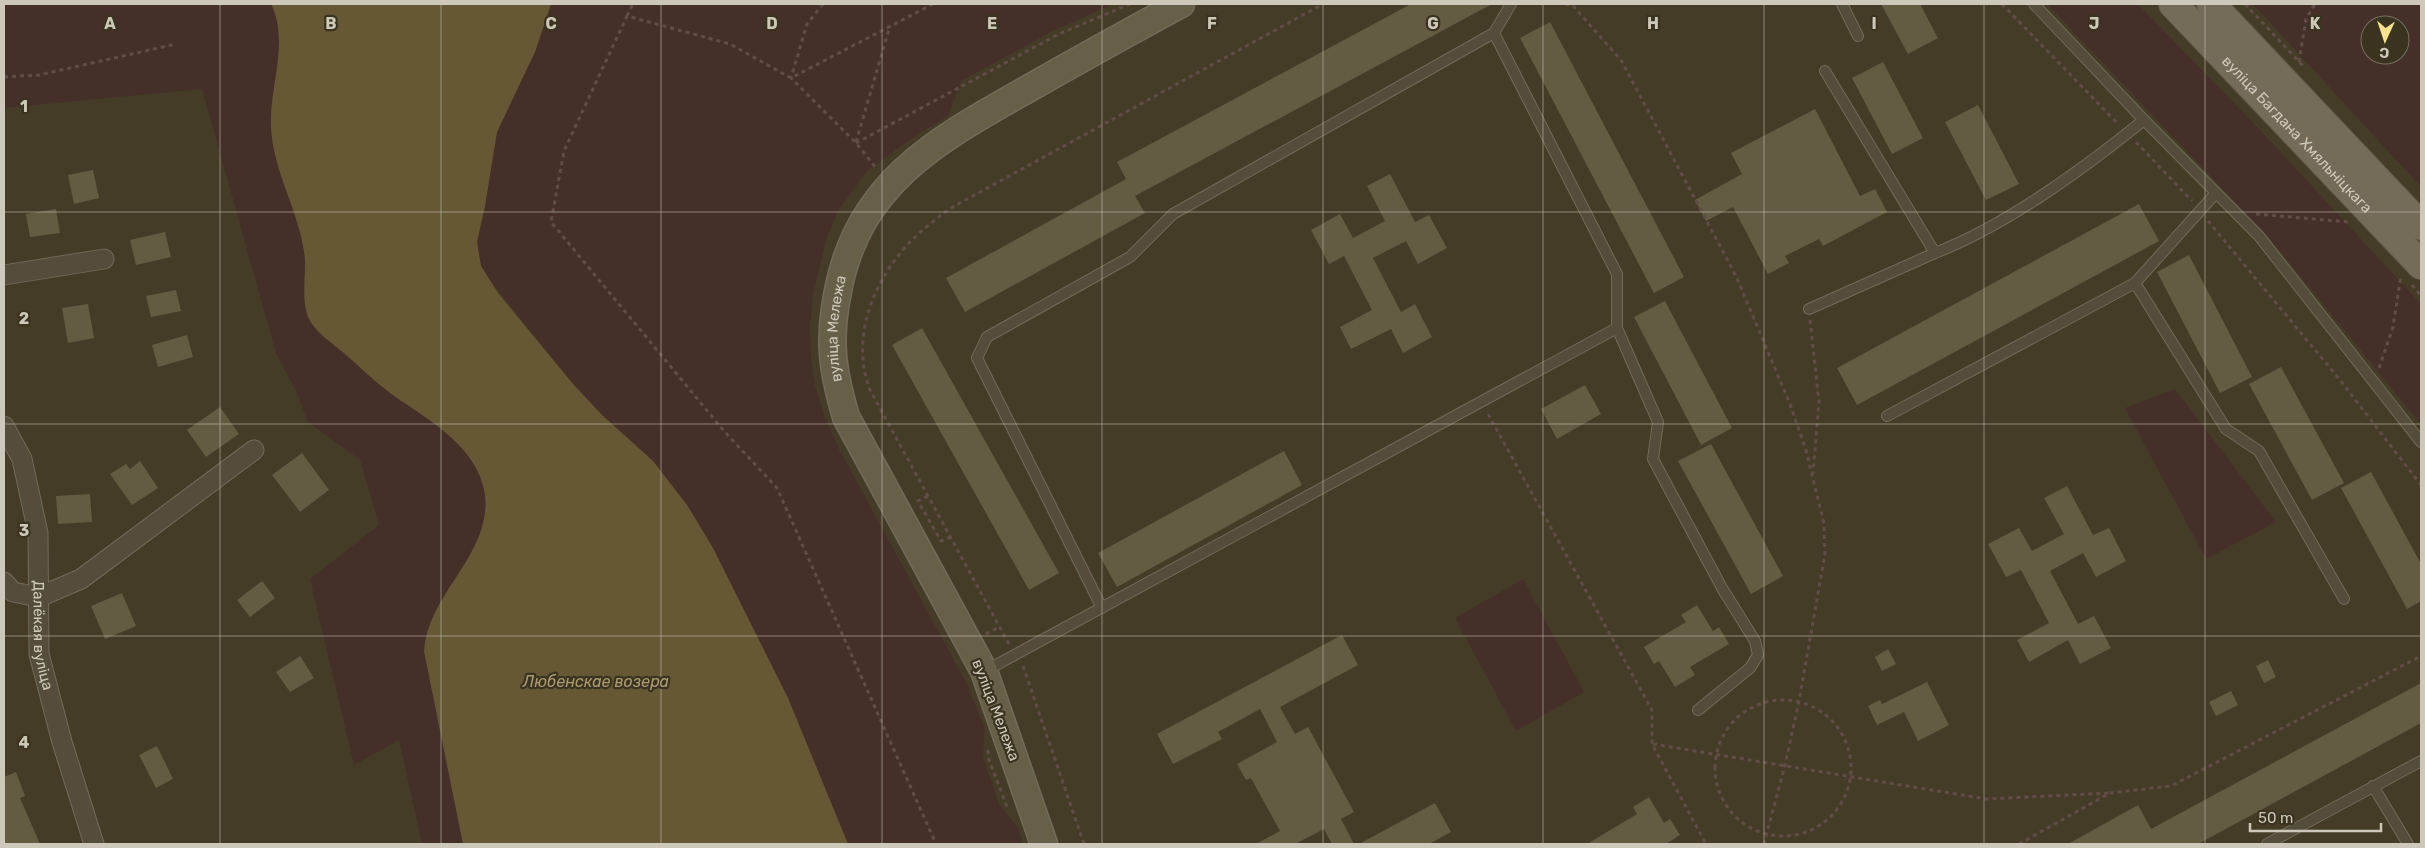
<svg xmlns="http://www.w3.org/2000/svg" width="2425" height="848" font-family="Rubik,sans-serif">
	<rect width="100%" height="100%" fill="#453c27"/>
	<path fill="#453029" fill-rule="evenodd" d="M4 4H271C290 42 269 87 271 127 273 170 298 209 304 251 307 272 299 299 309 319 317 333 332 343 344 353 359 366 374 381 390 393 425 418 479 446 485 495 492 554 428 593 424 651L463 844H422L399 740 354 765 310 579 379 525 360 460 308 422 297 393 276 353 202 89 4 108Z
		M551 4H1113L1053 31 961 81 948 116 918 134 867 171 838 211 827 237 813 295 810 326 811 358 815 386 825 417 839 449 967 684 985 729 983 757 999 804 1019 829 1023 844H848L788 698 713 548 687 505 653 461 602 415 573 384 488 278 481 266 477 242 485 206 494 142 500 123 535 52Z
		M2047 4H2138L2260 130 2421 304V424L2269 238Z
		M2253 4H2421V187ZM2370 25H2400V55H2370Z
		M2175 389 2276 522 2206 559 2125 408Z
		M1523 579 1584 692 1516 731 1455 618Z"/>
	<path fill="#665835" d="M271 4H551L535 52 497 132 485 206 477 242 481 266 498 293 573 384 602 415 653 461 687 505 713 548 788 698 848 844H463L424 651C428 593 492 554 485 495 479 446 425 418 390 393 374 381 359 366 344 353 332 343 316 333 309 319 301 301 306 278 305 259 301 214 273 173 271 127 269 87 290 42 271 4Z"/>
	<path fill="#645b43" d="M1411 4H1492L1135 196 1145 213 965 312 946 278 1126 179 1117 162Z
		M1881 4H1920L1938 38 1908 54Z
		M1550 22 1684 277 1654 293 1520 38Z
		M1883 62 1923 138 1892 154 1852 78Z
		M1978 105 2019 184 1986 200 1945 122Z
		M1815 109 1860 196 1875 189 1887 212 1823 246 1819 239 1785 256 1789 263 1768 274 1733 207 1706 221 1695 200 1742 174 1731 153Z
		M93 170 99 198 74 204 68 175Z
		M1390 174 1415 222 1429 215 1447 248 1418 264 1406 241 1373 258 1401 312 1415 304 1432 337 1403 353 1391 329 1351 349 1340 327 1372 310 1344 256 1329 264 1311 230 1340 214 1353 238 1385 221 1367 186Z
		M2139 204 2159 241 1857 405 1837 368Z
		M56 209 60 233 30 237 26 214Z
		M165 232 171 257 136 265 130 240Z
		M2189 255 2252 377 2220 393 2157 272Z
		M176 290 181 311 151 317 146 296Z
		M1665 301 1732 428 1701 445 1634 317Z
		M88 304 94 338 68 343 62 308Z
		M922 328 1059 573 1029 590 892 345Z
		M187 335 193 357 158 367 152 345Z
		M2281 367 2344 483 2312 500 2249 384Z
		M1585 385 1601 414 1557 439 1541 409Z
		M220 407 239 434 206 457 187 430Z
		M1711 444 1783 576 1751 594 1678 461Z
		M1284 451 1302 485 1117 587 1098 553Z
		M302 453 329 490 300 512 272 475Z
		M140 461 158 488 132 505 110 474 126 464 130 469Z
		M2371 472 2421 564V601L2407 609 2341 488Z
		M2067 486 2093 535 2109 528 2126 561 2096 577 2083 553 2050 571 2078 624 2094 616 2111 648 2080 664 2068 640 2029 662 2017 640 2049 623 2021 570 2006 577 1988 544 2019 528 2032 551 2064 534 2044 498Z
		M90 494 92 522 58 524 56 496Z
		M262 581 275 598 250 617 237 600Z
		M122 593 136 626 105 639 91 606Z
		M1697 605 1713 631 1719 627 1729 644 1690 667 1695 675 1675 687 1659 661 1654 664 1644 647 1686 622 1681 615Z
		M1342 635 1358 665 1280 707 1295 734 1308 727 1354 812 1341 819 1354 844H1332L1324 829 1295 844H1256L1280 831 1251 778 1246 780 1237 764 1277 742 1260 709 1218 732 1222 739 1173 764 1157 734Z
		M1888 649 1896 664 1882 671 1875 657Z
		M300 656 314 678 290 692 276 672Z
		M2268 660 2276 677 2264 683 2256 666Z
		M1927 682 1949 725 1918 741 1904 712 1877 725 1868 706 1880 700 1882 704Z
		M2421 683V723L2198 844H2068L2138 805 2151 829Z
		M2231 691 2238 705 2216 716 2209 702Z
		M157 746 173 779 156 788 139 755Z
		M16 772 25 796 20 798 40 844H4V777Z
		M1649 797 1664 823 1670 819 1680 835 1666 844H1587L1637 814 1633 807Z
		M1435 803 1451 832 1429 844H1359Z"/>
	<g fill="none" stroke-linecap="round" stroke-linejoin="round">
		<g stroke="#716b5a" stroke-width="12">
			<path id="service" d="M1511 4 1494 33 1617 274V328L1658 422 1653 459 1722 588 1755 641 1758 655 1750 668 1698 710
				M1842 4 1858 36
				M2034 4 2144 120 2259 236 2421 442
				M1825 71 1935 253C2007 225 2083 169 2144 120
				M2135 283 2226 429 2259 451 2344 599
				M1809 309 1935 253
				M1887 416 2135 283 2216 193
				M1102 608 977 358 987 337 1130 257 1173 214 1494 33
				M985 671 1617 328
				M2373 786 2408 844
				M2267 844 2421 761"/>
		</g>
		<g stroke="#716b5a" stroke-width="21">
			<g id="minor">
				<path d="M4 275 104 259"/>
				<path id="s1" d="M4 426 22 459 38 533 39 654 62 742 94 844"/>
				<path d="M4 582 13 592 39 597 81 579 254 450"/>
			</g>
		</g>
		<g stroke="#716b5a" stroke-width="29">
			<g id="secondary">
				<path id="s2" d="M1044 844 984 671 846 417C832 369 828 340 838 291 858 183 937 140 1026 90 1077 61 1129 32 1181 4"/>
			</g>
		</g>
		<g stroke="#605948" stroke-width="30">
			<g id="primary">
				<path id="s3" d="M2173 4 2421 265"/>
				<path d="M2211 4 2421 226"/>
			</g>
		</g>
		<path stroke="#614d47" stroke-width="3" stroke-dasharray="4 4" stroke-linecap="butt" d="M823 4 807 24 791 78 856 143 876 168
			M933 4 791 78 730 44 627 16 564 151 551 222 724 431 777 488 936 844
			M1565 4 1573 6 1621 60 1736 276 1790 404 1806 450 1824 524 1825 554 1799 701 1785 765 1764 844
			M2002 4 2119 125
			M2245 4 2305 68
			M627 16 633 4
			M2299 62 2306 19 2315 4
			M4 77 39 75 176 44
			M856 142 890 26
			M2136 142 2192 201
			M856 143 1059 34 1130 4
			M2256 214 2349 222
			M2208 221 2340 380 2421 485
			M2412 285 2421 296
			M1810 320 1819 402 1813 473
			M2379 368 2393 327 2401 275
			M1488 414 1652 710V744L1706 844
			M928 496 918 501 941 541 950 537
			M986 634 999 627
			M1009 644 870 390C850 339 873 280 911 241 922 230 936 219 949 209L1323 4
			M1023 666 1084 844
			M1715 768a68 68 0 1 1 136 0a68 68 0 1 1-136 0Z
			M1653 744 1986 799 2110 793
			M988 750V757L1007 807
			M2019 844 2110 793 2171 786 2421 656"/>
		<use href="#service" stroke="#544d3b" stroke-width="10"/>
		<use href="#minor" stroke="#544d3b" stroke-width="19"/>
		<use href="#secondary" stroke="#676049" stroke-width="26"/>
		<use href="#primary" stroke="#746c59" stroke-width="28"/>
	</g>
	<path fill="none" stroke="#cdc8b9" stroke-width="1" stroke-opacity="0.55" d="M220 4V844M441 4V844M661 4V844M882 4V844M1102 4V844M1323 4V844M1543 4V844M1764 4V844M1984 4V844M2205 4V844M4 212H2421M4 424H2421M4 636H2421"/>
	<g text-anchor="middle" stroke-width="4.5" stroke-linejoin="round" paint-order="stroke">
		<g font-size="15" fill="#cdc8b9" stroke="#3a3320">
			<text dy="5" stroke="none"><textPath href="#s3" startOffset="180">вуліца Багдана Хмяльніцкага</textPath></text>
			<text dy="5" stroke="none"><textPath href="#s2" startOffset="562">вуліца Мележа</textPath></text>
			<text dy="5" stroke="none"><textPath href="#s1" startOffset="216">Далёкая вуліца</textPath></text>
			<text transform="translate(996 710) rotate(69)" y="5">вуліца Мележа</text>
		</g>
		<g font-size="16" font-style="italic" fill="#ad9c71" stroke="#3a3320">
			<text x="596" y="687">Любенскае возера</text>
		</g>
	</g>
	<g font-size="16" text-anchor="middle" font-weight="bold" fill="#cdc8b9" stroke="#3a3320" stroke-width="4.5" stroke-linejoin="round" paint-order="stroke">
		<text x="110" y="29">A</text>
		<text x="331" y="29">B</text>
		<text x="551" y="29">C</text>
		<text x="772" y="29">D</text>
		<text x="992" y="29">E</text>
		<text x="1212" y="29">F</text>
		<text x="1433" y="29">G</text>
		<text x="1653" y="29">H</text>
		<text x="1874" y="29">I</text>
		<text x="2094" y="29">J</text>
		<text x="2315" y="29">K</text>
		<text x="24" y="112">1</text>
		<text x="24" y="324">2</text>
		<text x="24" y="536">3</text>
		<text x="24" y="748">4</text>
	</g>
	<rect width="2425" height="848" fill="none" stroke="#cdc8b9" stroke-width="10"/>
	<g transform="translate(2385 40) rotate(183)"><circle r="24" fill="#3a3320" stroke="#756f5d"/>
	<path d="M0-4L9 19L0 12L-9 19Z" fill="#fbe190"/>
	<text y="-8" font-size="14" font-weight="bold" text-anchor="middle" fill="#cdc8b9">С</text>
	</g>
	<path d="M2250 823v8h131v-8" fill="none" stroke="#cdc8b9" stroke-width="2.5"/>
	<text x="2258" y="823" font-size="15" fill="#cdc8b9" stroke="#3a3320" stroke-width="4" paint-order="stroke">50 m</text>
</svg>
